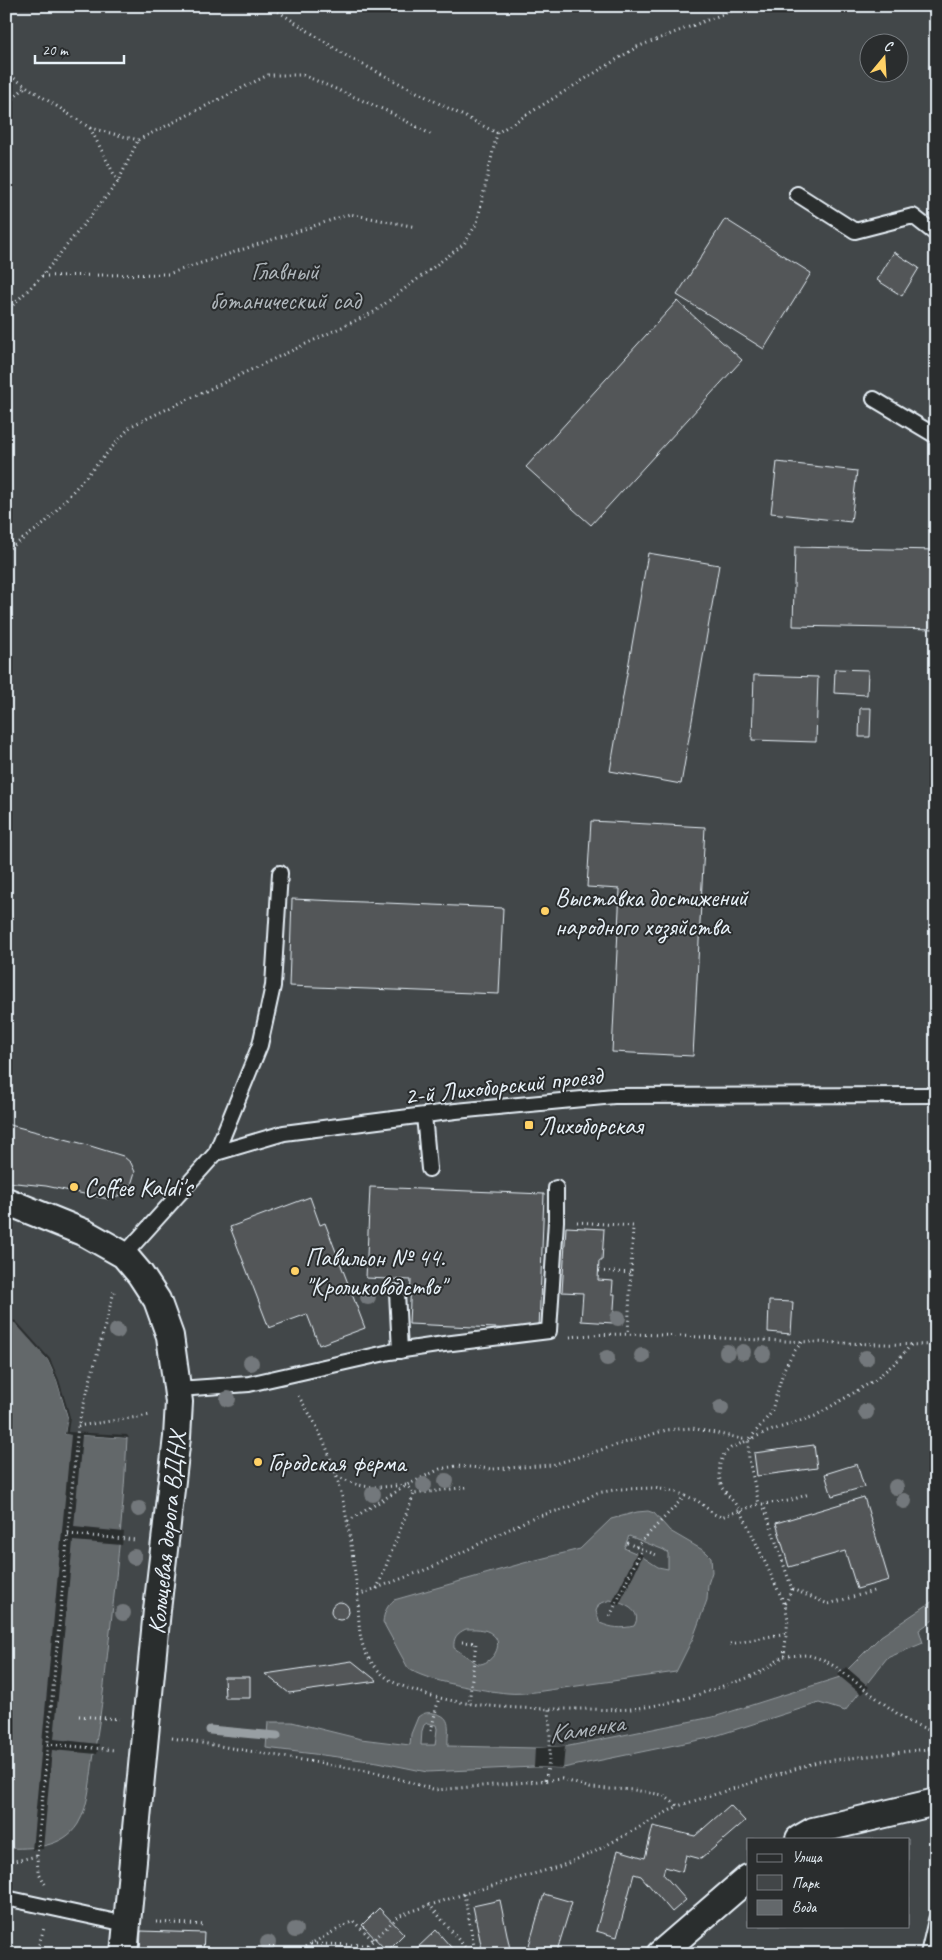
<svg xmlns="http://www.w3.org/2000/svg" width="942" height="1960" font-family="Caveat,sans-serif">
	<rect width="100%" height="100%" fill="#2a2d2e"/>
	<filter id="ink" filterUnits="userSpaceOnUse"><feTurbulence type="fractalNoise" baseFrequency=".02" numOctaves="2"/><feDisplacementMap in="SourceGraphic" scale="10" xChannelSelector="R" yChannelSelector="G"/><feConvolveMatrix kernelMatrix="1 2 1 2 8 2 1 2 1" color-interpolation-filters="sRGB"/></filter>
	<g filter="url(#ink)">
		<path fill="#424648" stroke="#959ca0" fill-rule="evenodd" d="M6 6H936V1954H6ZM870 42H900V72H870ZM748 1839H908V1926H748Z"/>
		<path fill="#63686b" stroke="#989fa3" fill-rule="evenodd" d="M6 1321 15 1322 48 1360 57 1380 68 1418 65 1434 127 1438C124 1500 118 1561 111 1623 106 1667 102 1710 94 1754 90 1776 90 1804 78 1824 63 1848 31 1849 6 1848Z
			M648 1511 654 1513 670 1531 706 1552 711 1557 712 1572 708 1584 707 1600 693 1638 676 1672 535 1692C526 1693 516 1694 507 1693 486 1691 423 1681 408 1668L383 1622C384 1612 387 1606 394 1600L524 1563 580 1549 611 1519 637 1512ZM629 1536 664 1550 668 1553V1569L658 1567 638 1554 624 1548ZM610 1600C622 1603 644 1610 634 1626 621 1629 612 1628 600 1623L596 1611 599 1604ZM466 1629C474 1629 485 1628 492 1634 506 1644 491 1665 478 1664L454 1648C453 1638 457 1633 466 1629Z
			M936 1599V1618L919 1630 923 1643 887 1658 845 1711 819 1703 709 1738 563 1768 534 1767 427 1772 378 1762 266 1748 268 1722H292L361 1739 410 1745 411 1734 418 1717C423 1713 427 1712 433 1713 454 1716 447 1730 448 1746L535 1748 569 1746 717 1716 840 1677 881 1636ZM427 1723 436 1725 437 1729 435 1745H421L422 1731 424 1725Z"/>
		<path fill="#2a2d2e" d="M6 1319 16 1321 50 1359 59 1380 70 1417 68 1432 127 1435 129 1438 82 1435 74 1527 124 1532 122 1545 73 1541 54 1739 99 1744 97 1754 52 1750 43 1849 32 1850 71 1435 65 1434 68 1417 57 1380 48 1360 15 1323 6 1321Z
			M637 1552 643 1555 619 1605 612 1603Z
			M846 1667 869 1687 861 1694 838 1675Z
			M565 1746 563 1768 534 1767 535 1748Z"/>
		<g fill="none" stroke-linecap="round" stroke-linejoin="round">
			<path stroke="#989fa3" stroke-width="9" d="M210 1730 277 1736"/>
		</g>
		<path fill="#535759" stroke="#e8f1f8" d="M725 219 811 273 764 349 677 295Z
			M894 252 919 268 902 296 877 280Z
			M677 301 742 360 591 525 526 467Z
			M777 462 857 471 851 522 771 513Z
			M795 547 936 550V629L793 626Z
			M648 553 719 565 681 784 610 771Z
			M835 669 868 670 867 695 834 693Z
			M754 675 818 677 816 742 752 740Z
			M860 708H871L870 737H859Z
			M591 821 705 827 693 1056 612 1052 620 889 587 887Z
			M292 899 503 908 499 994 289 986Z
			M6 1124 84 1144 123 1156 131 1163 135 1172 130 1188 124 1194 108 1199 46 1186 6 1182Z
			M370 1187 544 1194 539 1330 409 1324 411 1280 366 1278Z
			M310 1197 320 1225 325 1223 365 1328 319 1345 307 1314 269 1328 230 1227Z
			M566 1227 604 1229 602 1261H599L598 1280 613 1281 612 1294H615L613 1323 581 1321 583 1293 562 1292Z
			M769 1301 793 1302 791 1334 768 1332Z
			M814 1445 817 1468 757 1476 754 1453Z
			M857 1464 864 1487 832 1496 825 1474Z
			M864 1497 889 1580 857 1589 845 1551 789 1567 776 1523Z
			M331 1611a9 9 0 1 1 18 0a9 9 0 1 1-18 0Z
			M352 1661 377 1681 289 1693 265 1674Z
			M224 1677H250V1698H225Z
			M730 1805 745 1821 701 1859 686 1855 682 1872 665 1867 663 1874 686 1900 672 1912 641 1876 634 1874 617 1937 596 1931 618 1850 645 1858 653 1826 695 1836Z
			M544 1894 572 1902 556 1954H521L527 1952Z
			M500 1900 511 1954H483L473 1906Z
			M379 1908 404 1934 387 1951 362 1925Z
			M436 1930 457 1954H419L415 1950Z
			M141 1931 204 1933 203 1954H140Z"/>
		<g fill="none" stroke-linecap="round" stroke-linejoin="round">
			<g stroke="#e8f1f8" stroke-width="18">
				<path id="service" d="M797 194 855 231 913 216 936 234
					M874 399 936 436
					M424 1115 429 1169
					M216 1153 260 1045 273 986 280 873
					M124 1255 216 1153 284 1133 456 1111 614 1096 936 1095
					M397 1292 400 1351
					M178 1389 249 1384 390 1352 444 1344 549 1331 556 1221V1188
					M6 1898 126 1924
					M928 1954 936 1920"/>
			</g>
			<g stroke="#e8f1f8" stroke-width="30">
				<path id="minor" d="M6 1201 85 1233 124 1255 140 1274 157 1300 170 1336 179 1402 177 1437 157 1610 124 1954
					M799 1839 813 1831 936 1802
					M660 1954 748 1878"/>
			</g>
			<path stroke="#e8f1f8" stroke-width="3" stroke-dasharray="1 4" stroke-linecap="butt" d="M270 6 348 57 497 133
				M6 73 90 128 138 140 268 75H303L387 111 434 136
				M6 106 26 86
				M90 128 118 182
				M42 276 168 274 350 214 416 227
				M6 312 42 276 118 182 138 140
				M6 551 44 524 131 426 374 312 464 244 477 223 497 133 637 47 744 6
				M577 1222 633 1226 628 1334
				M599 1271 631 1273
				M570 1337C620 1331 672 1336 722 1338 793 1342 865 1344 936 1345
				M911 1345 898 1360 875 1380 815 1416 764 1433 731 1448 724 1454 720 1464 719 1476 722 1488 741 1511 785 1605 788 1619 784 1656 808 1655 824 1660 837 1668 907 1721 936 1733
				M298 1396C340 1456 348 1518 357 1589 360 1610 356 1636 367 1655 374 1668 386 1680 400 1685 455 1709 524 1709 582 1709 602 1709 620 1711 639 1708 668 1704 696 1696 723 1686 735 1682 747 1679 758 1673 767 1669 775 1662 784 1656
				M78 1426 151 1415
				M337 1476C366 1491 376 1487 407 1485L414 1494 467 1487
				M762 1504 788 1501 809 1494
				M763 1504 792 1589 785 1605
				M348 1521 407 1485 440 1469 456 1466 493 1469 552 1465 666 1430 692 1428 747 1440
				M68 1534 137 1540
				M627 1543 659 1556
				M636 1547 685 1496
				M377 1589 414 1494
				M792 1589 828 1604 877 1590
				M358 1595 430 1568 532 1518 570 1507 597 1493 620 1489 655 1488 676 1492 698 1501 714 1514 721 1517 759 1504 749 1460 748 1441 771 1413 784 1369 793 1353 802 1342
				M610 1616 642 1549
				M462 1642 476 1643 469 1704
				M730 1644 787 1633
				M79 1716 119 1719
				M431 1731 439 1697
				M172 1738 379 1773 436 1790 562 1779 590 1788 634 1790 663 1795 678 1806 817 1762 936 1748
				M47 1744 116 1750
				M545 1780C552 1757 550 1733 549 1709
				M6 1860 15 1861 37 1856
				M45 1884 38 1871 37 1856 78 1426 115 1288
				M429 1904 467 1950 474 1946 464 1894
				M156 1922 205 1925
				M311 1944 368 1945
				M6 1953 10 1954
				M36 1954 44 1928
				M292 1954 353 1921 373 1940
				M363 1954 368 1945 400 1915 464 1894 561 1866 596 1851 678 1806"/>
			<use href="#service" stroke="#2a2d2e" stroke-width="14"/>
			<use href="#minor" stroke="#2a2d2e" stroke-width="26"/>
		</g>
		<g fill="#73787b">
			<circle cx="368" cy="1297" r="8"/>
			<circle cx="618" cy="1318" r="8"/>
			<circle cx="117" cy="1331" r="8"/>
			<circle cx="727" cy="1352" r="8"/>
			<circle cx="743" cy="1352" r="8"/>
			<circle cx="763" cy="1354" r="8"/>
			<circle cx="642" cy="1356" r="8"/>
			<circle cx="607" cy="1358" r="8"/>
			<circle cx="866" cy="1358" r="8"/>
			<circle cx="251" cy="1363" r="8"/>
			<circle cx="228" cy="1399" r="8"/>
			<circle cx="721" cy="1408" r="8"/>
			<circle cx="866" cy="1412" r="8"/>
			<circle cx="446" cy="1481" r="8"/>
			<circle cx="424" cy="1485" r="8"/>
			<circle cx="896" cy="1487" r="8"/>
			<circle cx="373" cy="1494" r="8"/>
			<circle cx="904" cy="1501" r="8"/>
			<circle cx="139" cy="1509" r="8"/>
			<circle cx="134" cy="1557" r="8"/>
			<circle cx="123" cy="1613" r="8"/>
			<circle cx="295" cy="1930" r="8"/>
			<circle cx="268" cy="1943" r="8"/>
		</g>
	</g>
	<g fill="#ffd166" stroke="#2a2d2e" stroke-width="2">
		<circle cx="545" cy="911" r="5"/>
		<rect x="524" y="1120" width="10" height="10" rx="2.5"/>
		<circle cx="74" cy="1187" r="5"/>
		<circle cx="295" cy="1271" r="5"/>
		<circle cx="258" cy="1462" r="5"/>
	</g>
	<g text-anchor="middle" stroke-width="4" stroke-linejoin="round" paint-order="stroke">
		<g font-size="25" fill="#aeb5ba" stroke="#2a2d2e">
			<text x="285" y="280">Главный<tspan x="285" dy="29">ботанический сад</tspan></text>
		</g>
		<g font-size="25" fill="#e8f1f8" stroke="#2a2d2e" text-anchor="start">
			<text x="555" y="906">Выставка достижений<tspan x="555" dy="29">народного хозяйства</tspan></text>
			<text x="539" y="1134">Лихоборская</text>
			<text x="84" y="1196">Coffee Kaldi's</text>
			<text x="305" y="1266">Павильон № 44.<tspan x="305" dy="29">"Кролиководство"</tspan></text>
			<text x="268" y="1471">Городская ферма</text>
		</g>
		<g font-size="25" fill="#e8f1f8" stroke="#2a2d2e">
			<text transform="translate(503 1085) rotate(-6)" y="9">2-й Лихоборский проезд</text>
			<text transform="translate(166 1533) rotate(-84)" y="9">Кольцевая дорога ВДНХ</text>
		</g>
		<g font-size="26" font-style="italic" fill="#acb3b9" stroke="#2a2d2e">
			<text transform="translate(586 1728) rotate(-9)" y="9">Каменка</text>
		</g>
	</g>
	<rect width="942" height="1960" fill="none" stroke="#2a2d2e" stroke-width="25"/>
	<rect x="12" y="12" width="917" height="1935" fill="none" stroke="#e8f1f8" stroke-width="2" filter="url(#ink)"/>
	<rect x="747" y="1838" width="162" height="90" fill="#2a2d2e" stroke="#767b7f"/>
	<rect x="757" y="1854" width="25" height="8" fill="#2a2d2e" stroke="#767b7f"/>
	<text x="792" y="1862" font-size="15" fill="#e8f1f8">Улица</text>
	<rect x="757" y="1875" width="25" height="15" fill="#424648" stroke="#767b7f"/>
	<text x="792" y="1888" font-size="15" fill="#e8f1f8">Парк</text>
	<rect x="757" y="1900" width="25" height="15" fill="#63686b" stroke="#767b7f"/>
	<text x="792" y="1912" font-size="15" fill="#e8f1f8">Вода</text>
	<g transform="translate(884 58) rotate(18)"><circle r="24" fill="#2a2d2e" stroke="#767b7f"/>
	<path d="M0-4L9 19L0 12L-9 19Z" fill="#ffd166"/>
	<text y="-8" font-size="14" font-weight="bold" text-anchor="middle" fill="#e8f1f8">С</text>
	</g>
	<path d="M35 55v8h89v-8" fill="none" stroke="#e8f1f8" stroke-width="2.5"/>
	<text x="42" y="55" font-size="15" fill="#e8f1f8" stroke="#2a2d2e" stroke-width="4" paint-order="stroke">20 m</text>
</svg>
